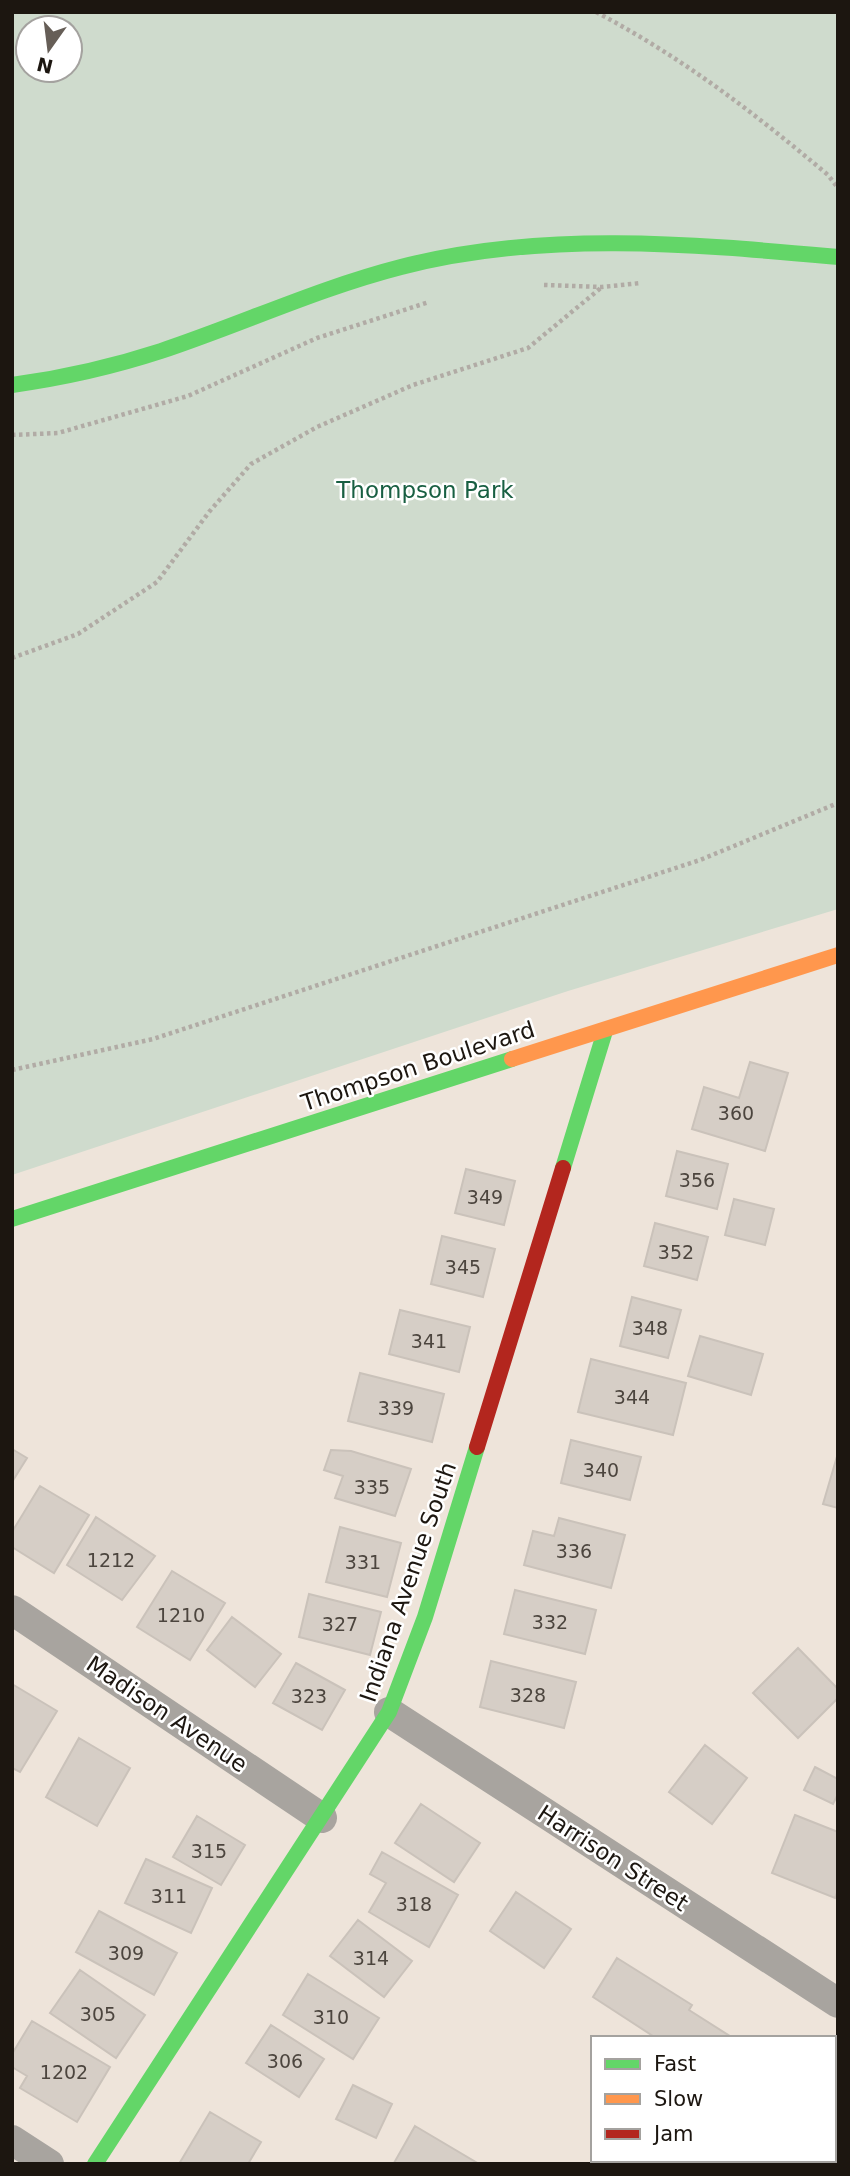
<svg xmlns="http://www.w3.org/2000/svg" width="850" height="2176" font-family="'DejaVu Sans',sans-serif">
	<rect width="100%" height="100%" fill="#eee4da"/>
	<path fill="#cfdbcd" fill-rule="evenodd" d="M12 12H838V909L568 991 12 1175ZM28 28H70V70H28Z"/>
	<path fill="#d6cec6" stroke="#cac2ba" stroke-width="2" d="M750 1062 788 1073 765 1151 692 1129 704 1087 739 1098Z
		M677 1151 728 1164 717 1209 666 1196Z
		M466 1169 515 1181 504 1225 455 1213Z
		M734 1199 774 1209 765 1245 725 1235Z
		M655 1223 708 1237 697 1280 644 1266Z
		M442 1236 495 1249 483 1297 431 1284Z
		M632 1297 681 1310 668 1358 620 1346Z
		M400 1310 470 1327 459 1372 389 1354Z
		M700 1336 763 1354 751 1395 688 1376Z
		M591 1359 686 1383 673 1435 578 1412Z
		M360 1373 444 1394 432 1442 348 1421Z
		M571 1440 641 1457 630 1500 561 1483Z
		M12 1449 27 1458 12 1482Z
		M331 1450 351 1451 411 1469 395 1516 335 1498 343 1476 324 1470Z
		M838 1453V1508L823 1504Z
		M40 1486 89 1515 54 1573 12 1547V1532Z
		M96 1517 155 1556 122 1600 67 1565Z
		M559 1518 625 1535 611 1588 524 1565 533 1531 554 1536Z
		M340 1527 401 1543 387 1597 326 1582Z
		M172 1571 225 1603 190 1660 137 1627Z
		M515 1590 596 1610 585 1654 504 1634Z
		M309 1594 381 1612 370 1655 299 1637Z
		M232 1617 281 1654 255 1687 207 1650Z
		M798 1648 838 1689V1698L798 1738 753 1693Z
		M491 1661 576 1682 564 1728 480 1707Z
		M296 1663 345 1690 322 1730 273 1703Z
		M12 1684 57 1711 20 1772 12 1768Z
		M79 1738 130 1768 97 1826 46 1797Z
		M705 1745 747 1778 712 1824 669 1792Z
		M815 1767 838 1779V1794L833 1804 804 1790Z
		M421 1804 480 1843 454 1882 395 1843Z
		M795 1815 838 1832V1890L835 1898 772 1873Z
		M197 1816 245 1845 221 1885 173 1857Z
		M382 1852 458 1895 429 1947 369 1912 386 1883 370 1874Z
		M146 1859 212 1888 191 1933 125 1903Z
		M516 1892 571 1929 544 1968 490 1931Z
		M99 1911 177 1953 154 1995 76 1952Z
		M358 1920 412 1961 384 1997 330 1956Z
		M617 1958 692 2005 689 2010 733 2038H656L593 1997Z
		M80 1970 145 2015 116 2058 50 2013Z
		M308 1974 379 2018 353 2059 283 2015Z
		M32 2021 110 2067 77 2122 20 2088 27 2076 12 2067V2054Z
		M271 2025 324 2059 299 2097 246 2063Z
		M353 2085 392 2104 376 2138 336 2119Z
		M834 2102 838 2104V2160L834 2157Z
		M210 2112 261 2142 248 2164H179Z
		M415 2126 479 2164 394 2163Z"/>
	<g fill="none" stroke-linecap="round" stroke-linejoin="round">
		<path stroke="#b1aba5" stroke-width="4.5" stroke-dasharray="3.5 3.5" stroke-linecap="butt" d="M596 12C683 58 753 112 828 175L838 188
			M544 285 602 287 641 283
			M12 435 58 433 188 396 317 338 429 302
			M12 658 78 634 157 582 209 512 251 464 317 427 413 385 528 348 602 287
			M12 1070 153 1039 700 860 838 803"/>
		<path stroke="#a8a49f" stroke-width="30" d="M12 1610 322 1818
			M389 1712 838 2003
			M12 2140 49 2164"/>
		<path stroke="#63d668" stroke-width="16" d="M12 385C63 378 112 367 161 351 242 324 319 288 401 267 544 230 693 244 838 257
			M563 1168 605 1031
			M12 1219 512 1059
			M95 2164 389 1712 425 1617 477 1447"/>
		<path stroke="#ff974d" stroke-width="16" d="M512 1059 838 955"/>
		<path stroke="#b3261e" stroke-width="16" d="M477 1447 563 1168"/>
	</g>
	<g text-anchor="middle" stroke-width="5" stroke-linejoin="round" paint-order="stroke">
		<g font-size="19" fill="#4c453e">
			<text x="736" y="1120">360</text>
			<text x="697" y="1187">356</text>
			<text x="485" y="1204">349</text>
			<text x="676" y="1259">352</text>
			<text x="463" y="1274">345</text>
			<text x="650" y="1335">348</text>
			<text x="429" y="1348">341</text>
			<text x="632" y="1404">344</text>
			<text x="396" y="1415">339</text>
			<text x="601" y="1477">340</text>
			<text x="372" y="1494">335</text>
			<text x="574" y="1558">336</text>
			<text x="111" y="1567">1212</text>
			<text x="363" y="1569">331</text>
			<text x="181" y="1622">1210</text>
			<text x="550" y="1629">332</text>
			<text x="340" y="1631">327</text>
			<text x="528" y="1702">328</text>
			<text x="309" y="1703">323</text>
			<text x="209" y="1858">315</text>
			<text x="169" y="1903">311</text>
			<text x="414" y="1911">318</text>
			<text x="126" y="1960">309</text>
			<text x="371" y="1965">314</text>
			<text x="98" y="2021">305</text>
			<text x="331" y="2024">310</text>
			<text x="285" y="2068">306</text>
			<text x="64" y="2079">1202</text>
		</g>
		<g font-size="23" fill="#185f42" stroke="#fff">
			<text x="425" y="498">Thompson Park</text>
		</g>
		<g font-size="23" fill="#1c1610" stroke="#fff">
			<text transform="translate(418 1066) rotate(-18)" y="8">Thompson Boulevard</text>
			<text transform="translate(408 1582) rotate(-71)" y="8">Indiana Avenue South</text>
			<text transform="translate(167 1714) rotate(34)" y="8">Madison Avenue</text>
			<text transform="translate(613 1858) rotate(33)" y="8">Harrison Street</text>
		</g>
	</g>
	<rect width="850" height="2176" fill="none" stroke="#1c1610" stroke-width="28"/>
	<rect x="591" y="2036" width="245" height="126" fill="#ffffff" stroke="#a4a29f" stroke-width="2"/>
	<rect x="605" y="2059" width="35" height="10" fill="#63d668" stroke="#a4a29f" stroke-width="2"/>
	<text x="654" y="2071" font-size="21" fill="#1c1610">Fast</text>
	<rect x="605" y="2094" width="35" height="10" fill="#ff974d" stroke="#a4a29f" stroke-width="2"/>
	<text x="654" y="2106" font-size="21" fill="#1c1610">Slow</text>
	<rect x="605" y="2129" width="35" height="10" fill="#b3261e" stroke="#a4a29f" stroke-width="2"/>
	<text x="654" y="2141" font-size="21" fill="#1c1610">Jam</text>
	<g transform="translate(49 49) rotate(194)"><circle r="33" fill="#ffffff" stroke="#a4a29f" stroke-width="2"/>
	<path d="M0-5L12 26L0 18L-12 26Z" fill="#665e57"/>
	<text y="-10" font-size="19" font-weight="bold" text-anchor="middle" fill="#1c1610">N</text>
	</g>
</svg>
